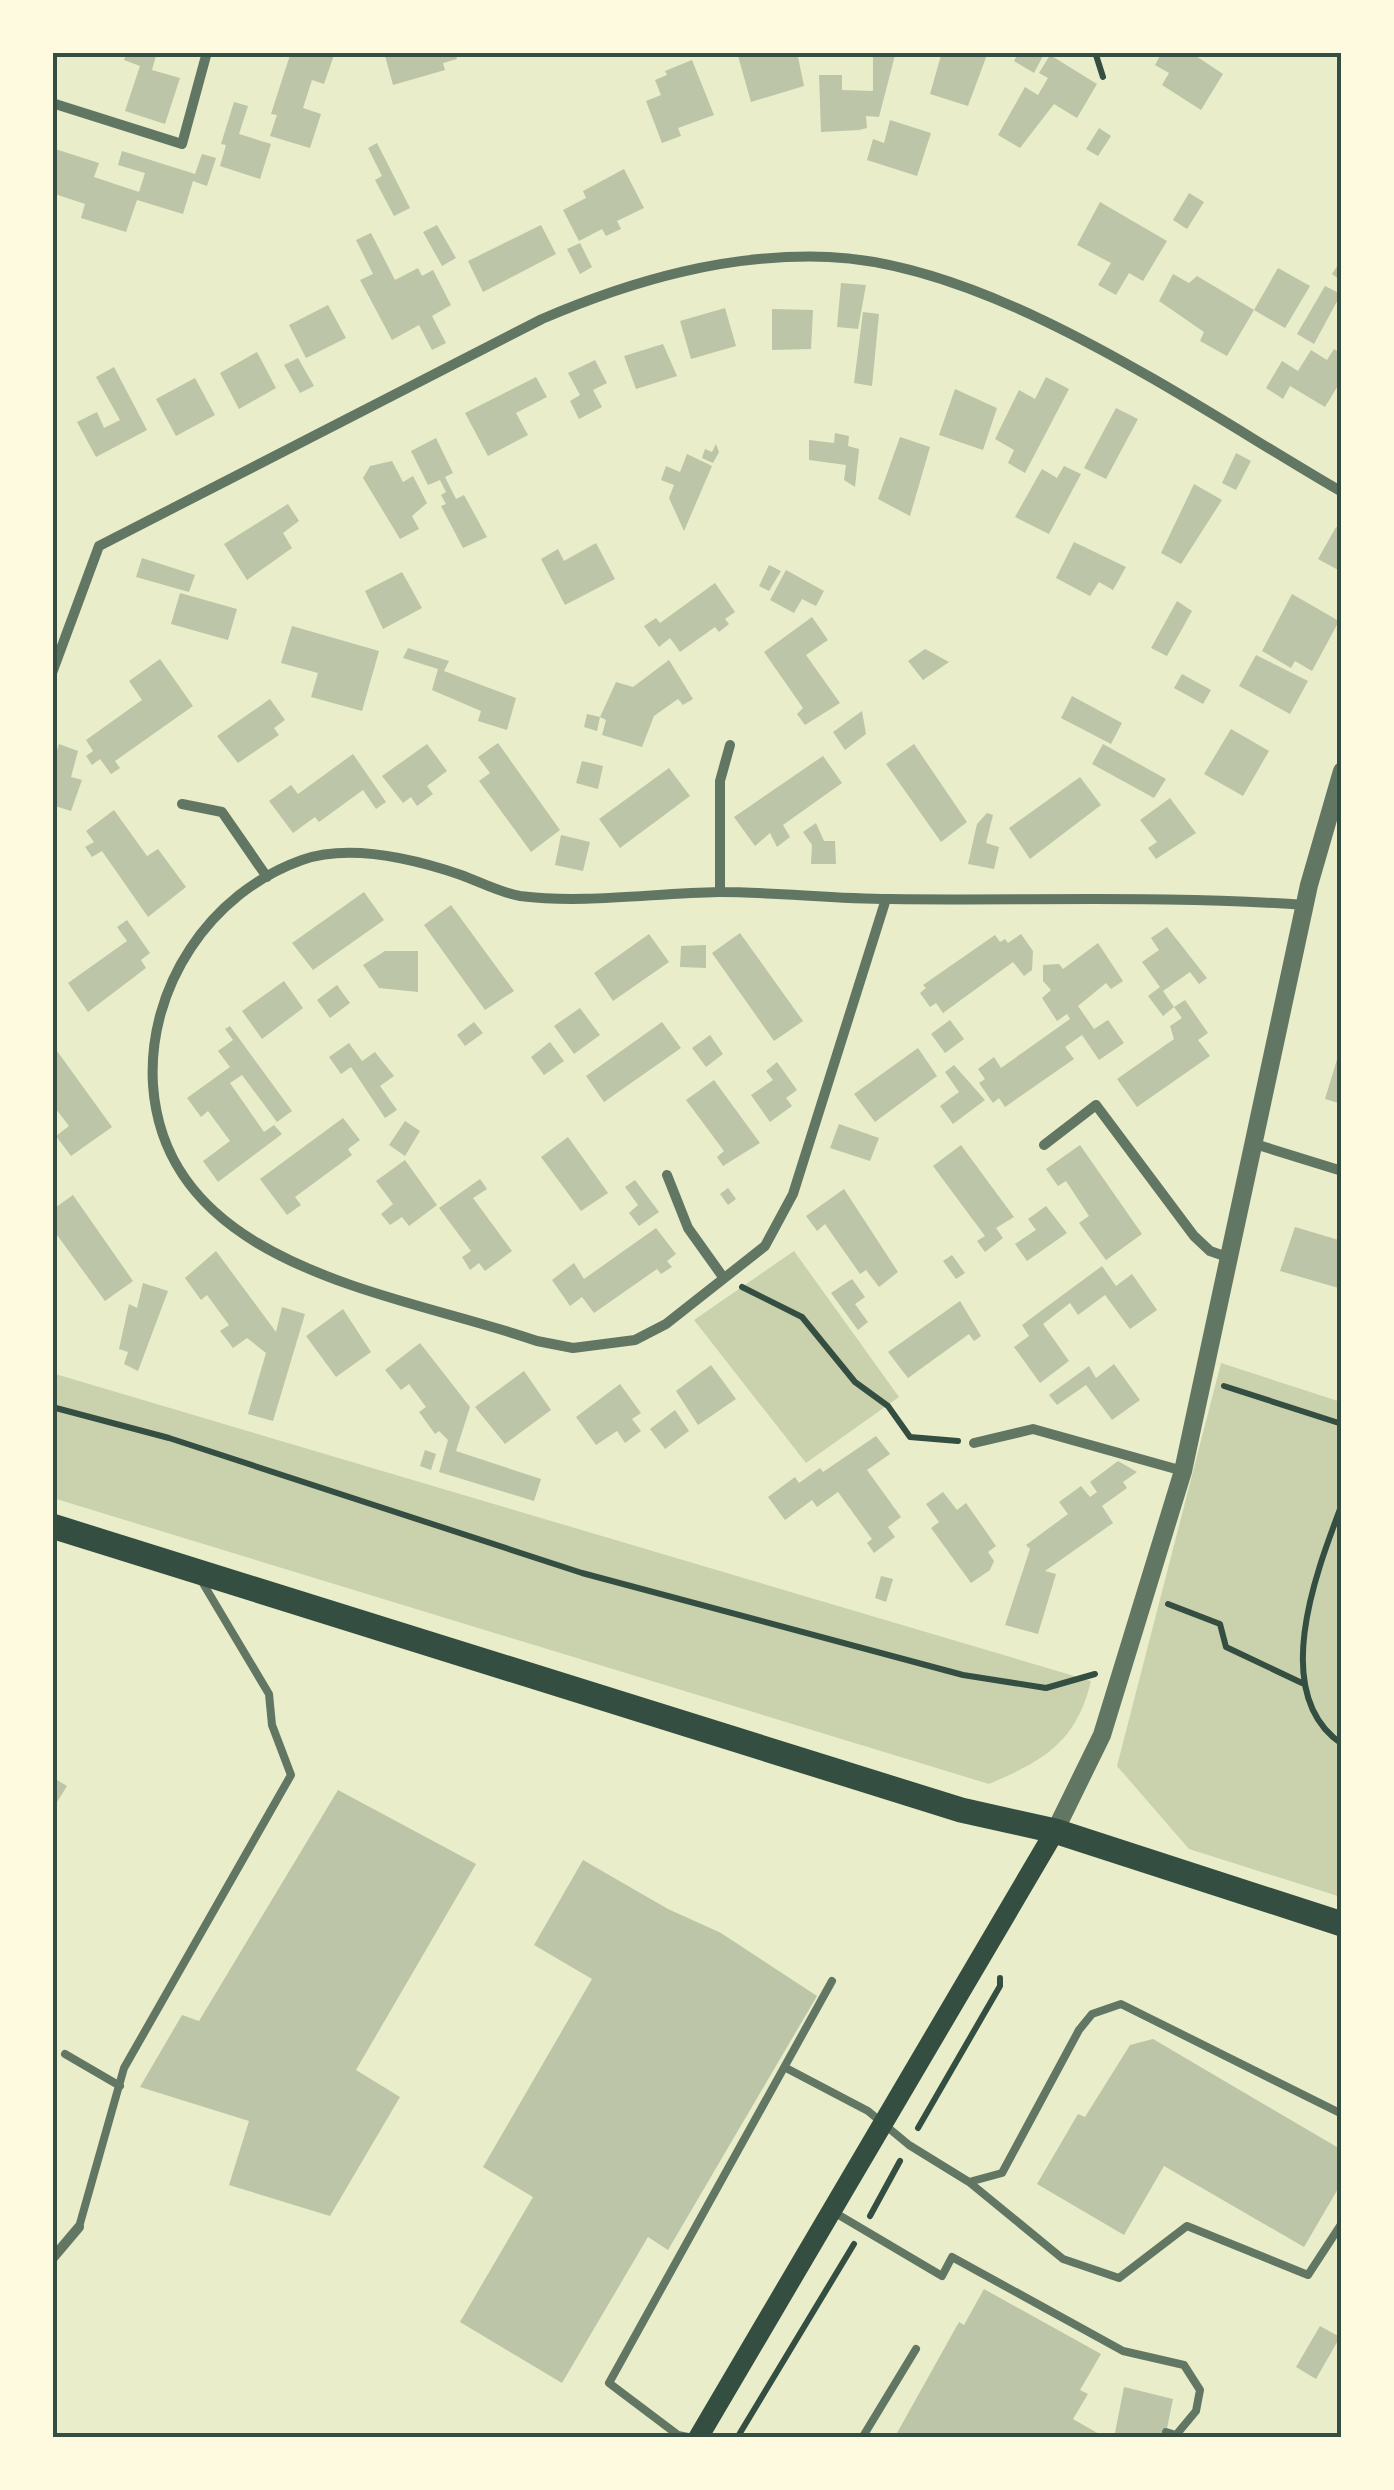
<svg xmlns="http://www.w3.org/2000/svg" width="1394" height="2490" font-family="Karla,sans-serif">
	<rect width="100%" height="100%" fill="#e9edc9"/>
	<path fill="#cad2ad" d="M794 1251 899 1397 806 1463 694 1320Z
		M1221 1363 1341 1402V1897L1189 1849 1117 1766Z
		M52 1373 1091 1681C1076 1743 1044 1760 989 1784L53 1498Z"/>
	<path fill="#bcc5a7" d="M127 52H157L152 70 180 78 165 124 125 111 140 66 124 60Z
		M291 52 334 55 324 84 312 80 303 108 321 114 310 148 270 136 277 115 271 114Z
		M384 52H455L457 59 443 63 445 70 393 85Z
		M751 52H797L804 86 751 102 738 56Z
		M942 52H988L968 106 930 94Z
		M1019 52H1045L1034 73 1014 61Z
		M1162 52H1190L1223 74 1201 110 1162 85 1169 73 1155 65Z
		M873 55H895L879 117 866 116 867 128 859 130 821 132 819 75H842V90L873 91Z
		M1050 55 1097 84 1077 118 1054 104 1020 148 998 135 1025 87 1038 95 1048 78 1039 73Z
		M692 60 714 115 678 128 681 136 662 143 646 101 661 95 655 80 667 75 665 71Z
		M234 102 248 106 239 134 271 144 260 179 220 166 226 145 221 144Z
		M890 120 931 133 917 176 867 160 873 139 884 143Z
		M1099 128 1111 136 1098 156 1086 149Z
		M377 143 410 208 394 216 375 180 382 176 368 148Z
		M52 148 99 163 94 177 139 192 145 173 118 165 122 151 195 174 202 154 216 158 207 186 193 181 183 214 137 200 126 232 81 218 85 204 52 193Z
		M624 169 644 208 617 221 621 229 606 236 602 229 579 241 563 210 586 198 583 191Z
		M1189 193 1204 202 1187 229 1173 220Z
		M1100 202 1167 241 1143 281 1129 273 1116 295 1098 285 1111 263 1077 245Z
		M437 225 456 258 442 266 423 232Z
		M541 225 556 254 483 292 468 261Z
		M371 233 395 280 418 268 422 276 433 270 451 305 432 316 446 343 432 350 419 325 392 340 360 280 373 274 356 240Z
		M580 243 592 267 580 274 567 249Z
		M1342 259V281L1332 274Z
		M1278 268 1310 286 1285 328 1254 310Z
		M1173 274 1189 283 1197 276 1254 310 1227 356 1200 341 1204 332 1159 301Z
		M841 283 866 285 858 329 837 327Z
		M1325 286 1341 294 1314 344 1297 334Z
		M328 305 346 338 306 358 289 325Z
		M725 308 736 346 691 359 680 321Z
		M772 309 813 310 811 349 772 350Z
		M863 312 879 314 872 386 854 383Z
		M663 344 677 376 636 389 624 356Z
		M1334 349 1342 354V379L1325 407 1290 386 1283 399 1266 388 1282 361 1298 371 1311 350 1327 360Z
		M257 352 276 388 239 409 220 373Z
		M298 358 314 386 300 393 284 365Z
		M595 360 607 383 593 390 602 407 579 419 570 401 580 395 568 373Z
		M114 367 147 430 96 457 77 422 97 412 104 428 120 420 96 377Z
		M536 377 547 397 516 413 528 435 488 456 465 413Z
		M1046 377 1069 389 1025 473 1008 463 1014 450 995 439 1019 390 1035 399Z
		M195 378 215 415 176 436 156 399Z
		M955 389 997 408 983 450 939 435Z
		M1116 408 1138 419 1106 479 1084 468Z
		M835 433 849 436 848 446 859 449 855 487 844 480 846 465 809 460V440L834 443Z
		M900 437 930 447 910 516 878 499Z
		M436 438 453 473 445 477 456 499 464 495 487 537 463 548 441 506 446 504 441 495 446 492 440 480 428 485 411 451Z
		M716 444 719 452 713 463 702 458 705 449 712 452Z
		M1236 453 1251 461 1236 490 1222 483Z
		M687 454 712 466 684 531 669 498 674 485 661 480 666 466 680 472Z
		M392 461 403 482 413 476 427 503 412 516 419 529 400 539 363 478 370 466Z
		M1064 466 1081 474 1049 534 1015 517 1042 469 1057 478Z
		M1194 484 1222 500 1181 564 1161 553Z
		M288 504 299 521 283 533 292 548 247 580 224 544Z
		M1336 527 1342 530V572L1318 559Z
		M1074 542 1126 567 1113 590 1099 582 1090 596 1056 578Z
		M596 543 615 579 565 605 541 559 558 549 564 561Z
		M142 558 195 575 189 592 136 577Z
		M769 565 781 571 769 591 759 586Z
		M786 570 824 591 816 606 802 599 794 613 770 600Z
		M402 572 422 608 383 629 365 591Z
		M715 583 735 612 725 619 729 624 719 632 715 627 680 652 670 638 659 647 644 626 656 618 660 623Z
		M180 593 237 609 228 640 171 624Z
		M1292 594 1339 621 1312 671 1295 661 1291 668 1262 651Z
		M1177 601 1192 611 1167 656 1151 648Z
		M812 617 828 640 806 655 840 703 805 725 797 714 803 708 764 652Z
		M292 626 379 651 362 711 311 697 318 673 281 663Z
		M408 648 449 661 444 671 516 698 507 730 478 721 481 711 432 690 438 669 403 658Z
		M925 649 949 662 923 680 908 661Z
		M1256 655 1308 681 1290 714 1239 686Z
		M160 659 193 706 115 761 120 768 111 774 100 759 92 765 86 756 93 751 86 740 142 700 129 681Z
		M669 660 693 699 683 705 678 699 654 716 642 747 602 735 606 720 600 717 597 731 584 727 587 714 600 717 616 682 633 687Z
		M1182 674 1211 690 1203 704 1174 688Z
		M1072 696 1122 723 1111 744 1061 718Z
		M270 699 285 720 274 728 279 735 238 763 217 736Z
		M862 711 866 734 845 750 833 732Z
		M1231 729 1269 751 1243 796 1204 774Z
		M498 743 560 830 531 852 479 781 490 773 478 757Z
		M59 744 78 751 71 777 82 780 71 811 52 805V765Z
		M427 744 447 771 427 786 433 794 417 806 411 797 403 803 382 776Z
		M914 744 967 822 941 842 886 764Z
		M1103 744 1166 779 1154 798 1092 764Z
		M353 754 386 802 376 809 363 790 319 822 315 817 293 833 269 801 291 785 298 794Z
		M823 756 842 783 783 825 790 837 777 847 770 833 755 846 734 817Z
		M582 761 603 766 598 789 576 783Z
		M669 768 690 796 620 848 599 819Z
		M1080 777 1101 805 1030 859 1009 828Z
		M1170 798 1196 833 1156 859 1148 848 1157 842 1140 820Z
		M114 810 147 856 158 849 186 887 148 917 102 851 92 857 85 847 94 842 86 831Z
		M987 813 993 815 986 843 999 847 994 869 968 864 977 824Z
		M816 823 824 841H835L836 864H811L812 845 803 832Z
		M561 835 590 842 583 871 555 865Z
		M364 892 384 920 313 970 292 943Z
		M451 905 514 991 485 1010 424 925Z
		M127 920 150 953 141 960 146 968 88 1012 68 983 127 941 117 927Z
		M1167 927 1207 978 1199 984 1190 972 1163 991 1174 1007 1163 1016 1148 996 1160 987 1142 962 1159 950 1151 938Z
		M740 933 803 1021 774 1041 712 953Z
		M649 934 669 962 613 1001 594 973Z
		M1021 934 1033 951 1032 970 1024 976 1013 962 943 1013 936 1003 930 1007 920 993 926 988 923 985 995 935 1000 942 1005 939 1008 943Z
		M1098 943 1123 981 1111 989 1106 983 1078 1006 1094 1029 1108 1020 1124 1043 1099 1060 1082 1035 1065 1047 1074 1059 1005 1107 999 1098 993 1103 979 1083 985 1079 978 1069 994 1057 1001 1068 1070 1019 1067 1014 1057 1021 1042 998 1051 990 1043 981V965L1059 964 1063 969Z
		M706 945V968L680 967 681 946Z
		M385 951H418V992L379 988 363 965Z
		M284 981 303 1008 262 1039 242 1011Z
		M337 985 350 1003 330 1018 317 1000Z
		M1185 1000 1208 1033 1198 1040 1210 1056 1137 1107 1117 1079 1174 1039 1170 1026 1182 1018 1174 1007Z
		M580 1008 600 1035 574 1054 554 1026Z
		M950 1020 964 1039 945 1053 931 1034Z
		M474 1022 483 1033 465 1046 457 1035Z
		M662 1022 681 1048 604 1102 586 1076Z
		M230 1026 292 1111 277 1122 242 1075 230 1083 264 1132 274 1125 282 1134 218 1182 203 1161 230 1141 208 1111 201 1117 187 1098 230 1067 218 1051 233 1040 225 1029Z
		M710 1035 723 1054 706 1067 692 1048Z
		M550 1042 564 1061 544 1075 531 1057Z
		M349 1043 362 1061 375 1052 394 1076 380 1086 397 1110 385 1118 351 1067 341 1074 329 1057Z
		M1342 1043V1104L1325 1099Z
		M52 1044 112 1127 71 1156 56 1136 69 1126 52 1104Z
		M918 1048 937 1076 875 1122 854 1094Z
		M777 1062 797 1090 786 1098 792 1106 770 1122 751 1095 773 1080 766 1071Z
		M954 1065 985 1100 953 1124 940 1106 959 1092 945 1072Z
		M714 1080 760 1143 723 1166 717 1157 724 1151 686 1100Z
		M343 1118 360 1140 348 1149 352 1155 295 1197 301 1205 287 1215 260 1179Z
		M405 1121 420 1131 405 1156 389 1145Z
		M839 1124 879 1138 870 1161 830 1148Z
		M568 1137 608 1193 581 1211 541 1157Z
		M961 1145 1014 1217 996 1228 1003 1238 985 1252 977 1241 985 1236 933 1166Z
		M1080 1145 1142 1234 1106 1260 1079 1223 1089 1216 1066 1181 1058 1186 1046 1169Z
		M405 1160 437 1205 409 1226 402 1217 390 1225 381 1214 393 1204 376 1181Z
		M480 1179 487 1189 473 1198 512 1251 485 1271 479 1263 470 1270 462 1257 471 1251 439 1208Z
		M635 1180 659 1212 639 1226 629 1213 638 1205 625 1187Z
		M728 1188 736 1199 728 1205 720 1194Z
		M844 1189 898 1272 879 1287 866 1270 860 1274 825 1224 817 1231 806 1216Z
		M73 1195 133 1281 105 1301 52 1228V1210Z
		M1046 1206 1067 1233 1027 1261 1015 1244 1036 1230 1028 1219Z
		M1295 1227 1342 1241V1289L1280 1271Z
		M656 1228 676 1254 667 1261 672 1267 661 1274 657 1269 594 1313 582 1297 570 1306 552 1280 574 1263 584 1279Z
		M216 1251 276 1332 282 1307 305 1314 273 1421 248 1414 266 1353 247 1338 233 1348 220 1331 229 1325 207 1295 201 1300 185 1278Z
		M952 1255 965 1273 956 1279 943 1261Z
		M1102 1266 1116 1286 1132 1274 1157 1310 1130 1329 1105 1295 1078 1315 1070 1303 1043 1324 1069 1361 1040 1383 1014 1347 1029 1336 1022 1325Z
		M852 1279 865 1297 855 1304 868 1322 858 1330 831 1293Z
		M143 1283 168 1291 138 1371 124 1364 128 1352 119 1349 129 1304 137 1308Z
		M960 1301 981 1336 974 1341 969 1334 908 1378 888 1352Z
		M343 1309 371 1352 336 1377 306 1336Z
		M420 1343 470 1407 456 1451 541 1479 534 1501 439 1472 448 1440 439 1431 435 1434 419 1412 426 1407 409 1384 401 1390 385 1370Z
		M1114 1364 1140 1400 1112 1420 1086 1385 1057 1405 1049 1395 1089 1366 1096 1378Z
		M711 1365 736 1399 698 1425 676 1391Z
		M524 1371 551 1410 505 1444 475 1407Z
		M620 1384 641 1413 632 1419 641 1431 625 1443 617 1431 596 1445 576 1417Z
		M675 1410 689 1431 665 1449 650 1429Z
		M876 1436 890 1454 867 1470 901 1517 888 1527 895 1537 874 1553 867 1543 872 1539 838 1492 817 1507 812 1500 785 1520 768 1497 795 1477 799 1483 820 1468 823 1472Z
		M425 1450 436 1454 431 1470 420 1466Z
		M1118 1461 1137 1472 1123 1482 1127 1488 1102 1506 1113 1523 1045 1571 1056 1574 1038 1634 1005 1625 1030 1549 1026 1545 1068 1514 1059 1502 1081 1486 1090 1497 1097 1492 1090 1482Z
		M943 1492 957 1510 966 1503 996 1546 988 1552 994 1561 990 1570 971 1583 931 1528 939 1522 926 1504Z
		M881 1576 893 1579 886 1602 875 1598Z
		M52 1777 67 1786 52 1810Z
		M338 1790 476 1864 356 2070 400 2097 330 2216 229 2185 249 2121 140 2087 182 2015 199 2021Z
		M583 1860 668 1909 721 1933 817 1996 668 2250 648 2237 562 2383 460 2322 533 2197 483 2167 592 1979 534 1945Z
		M1153 2039 1342 2150V2182L1304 2247 1164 2166 1124 2235 1037 2184 1078 2114 1085 2117 1130 2045Z
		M984 2289 1101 2354 1080 2390 1088 2394 1073 2419 1106 2438H906L897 2433 959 2322 964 2325Z
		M1320 2326 1340 2337 1316 2379 1296 2367Z
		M1124 2387 1173 2399 1165 2438H1114Z"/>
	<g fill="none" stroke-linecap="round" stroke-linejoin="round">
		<path stroke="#344e41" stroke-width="6" d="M1095 52 1103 77
			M742 1287 802 1317 855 1382 888 1406 910 1437 958 1441
			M1224 1386 1342 1424
			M52 1407 169 1438 582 1573 963 1675 1046 1688 1095 1674
			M1342 1504C1317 1570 1268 1694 1342 1744
			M1168 1604 1220 1624 1226 1647 1302 1683
			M918 2128 1000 1986V1978
			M870 2216 900 2161
			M737 2438 854 2244"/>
		<path stroke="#617663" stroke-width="8" d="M65 2054 120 2086
			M786 2068 868 2111 909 2145 969 2182 1063 2259 1119 2278 1187 2226 1308 2275 1342 2223
			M969 2182 1002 2173 1079 2030 1092 2014 1121 2004 1342 2114
			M832 2211 942 2276 952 2257 1123 2351 1184 2365 1200 2390 1196 2411 1176 2435 1166 2432
			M79 2227 124 2068 291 1775 272 1725 269 1694 201 1580
			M693 2438 678 2435 609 2383 832 1981
			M862 2438 916 2349"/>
		<path stroke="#617663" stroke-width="10" d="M52 103 182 144 207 52
			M52 673 99 546 542 319C633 280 728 253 829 257 996 264 1198 409 1342 492
			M182 804 222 812 267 877
			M720 892V781L730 745
			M886 899 793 1194 765 1246 666 1324 635 1340 573 1348 537 1341C400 1293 166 1270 153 1085 147 988 209 893 302 860 351 843 414 859 461 875 480 882 501 893 520 896 585 904 654 893 719 892 776 892 833 899 890 899 1028 901 1167 895 1305 905
			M1255 1144 1342 1171
			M1044 1145 1096 1105 1194 1236 1210 1251 1230 1258
			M667 1175 688 1228 723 1277
			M974 1443 1033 1429 1183 1471
			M52 2259 79 2227"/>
		<path stroke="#617663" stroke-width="18" d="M1055 1831 1102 1735 1183 1471 1309 885 1342 771"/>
		<path stroke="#344e41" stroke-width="20" d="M698 2438 1055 1831"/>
		<path stroke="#344e41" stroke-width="25" d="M52 1526 961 1810 1055 1831 1342 1924"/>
	</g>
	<rect width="1394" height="2490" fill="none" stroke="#fefae0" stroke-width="110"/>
	<rect x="55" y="55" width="1284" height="2380" fill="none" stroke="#344e41" stroke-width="4"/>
</svg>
